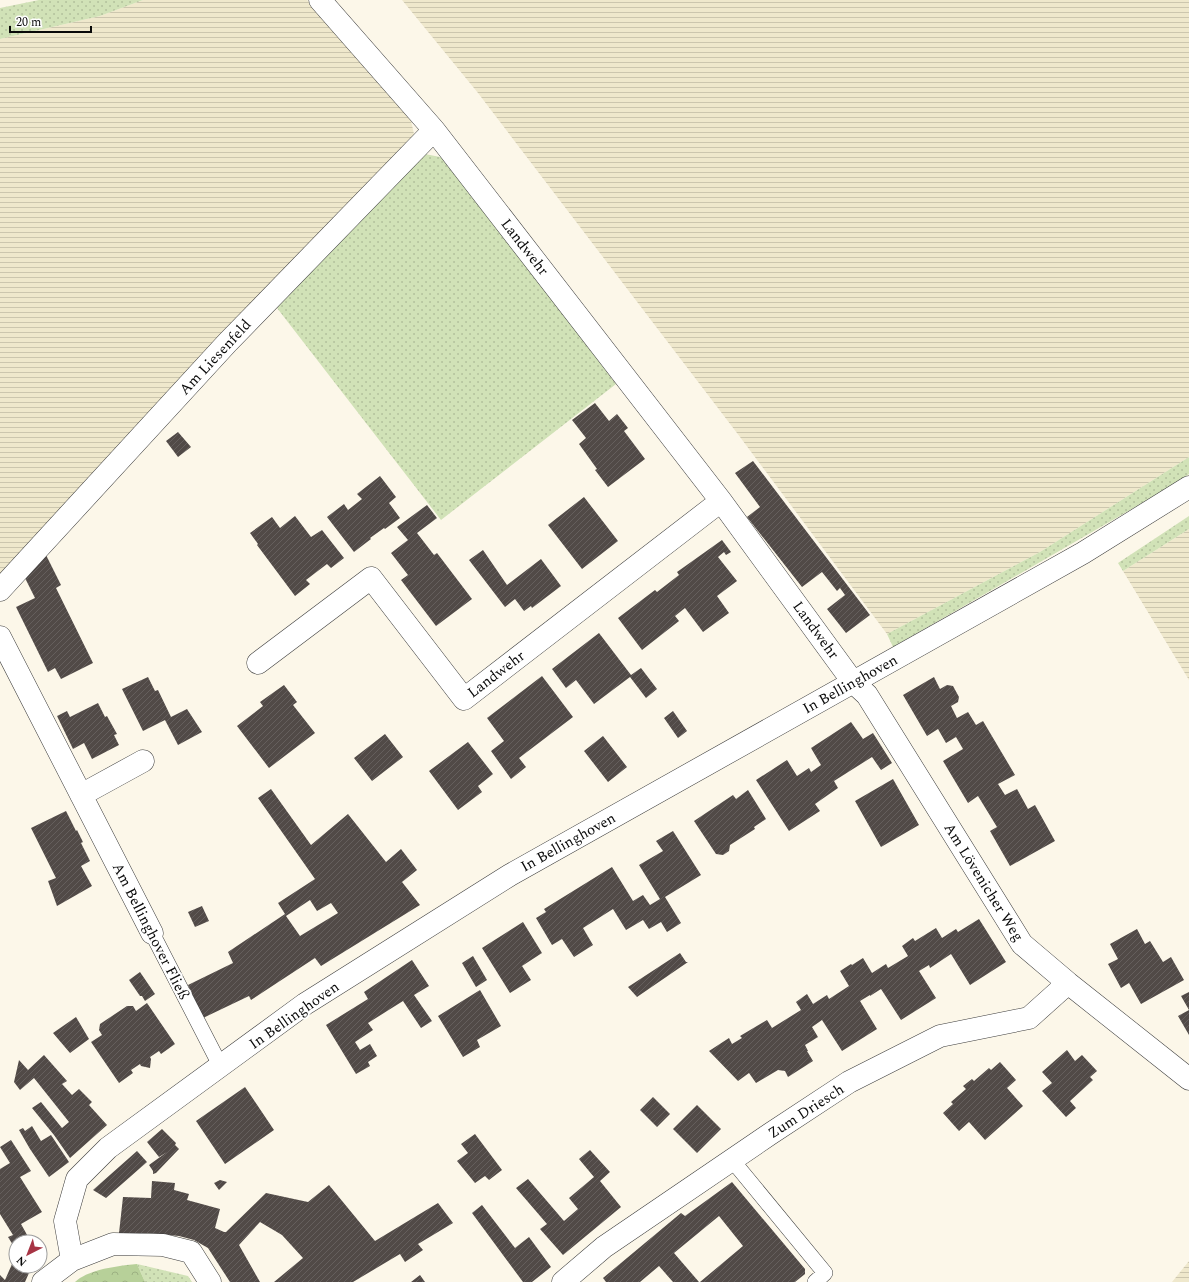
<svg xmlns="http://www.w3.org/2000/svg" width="1189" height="1282" font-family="Spectral,serif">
	<defs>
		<pattern id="farmland-rules" width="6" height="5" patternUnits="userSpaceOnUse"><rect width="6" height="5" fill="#efe8cc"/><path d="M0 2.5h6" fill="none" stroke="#ccc6ae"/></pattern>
		<pattern id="grass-dots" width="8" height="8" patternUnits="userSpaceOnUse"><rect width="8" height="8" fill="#d1e2b7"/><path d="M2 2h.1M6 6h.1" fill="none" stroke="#b2c19c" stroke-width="1.8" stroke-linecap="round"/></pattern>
		<pattern id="forest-crowns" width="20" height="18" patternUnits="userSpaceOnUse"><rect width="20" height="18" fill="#b7d099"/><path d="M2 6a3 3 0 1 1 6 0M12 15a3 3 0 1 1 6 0" fill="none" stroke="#9cb182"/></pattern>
		<pattern id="building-hatch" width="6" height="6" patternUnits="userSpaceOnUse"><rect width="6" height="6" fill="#514a47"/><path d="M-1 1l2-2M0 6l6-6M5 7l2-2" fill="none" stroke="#655f5d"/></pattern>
	</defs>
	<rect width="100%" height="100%" fill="#fcf7e9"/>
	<path fill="url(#farmland-rules)" d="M143 0H307L409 112 414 134 412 142 0 578V39L100 16Z
		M402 0H1189V457L1040 552 887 634 740 437 478 93Z
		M1189 529V680L1123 571Z
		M1189 1261V1282H1172Z"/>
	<path fill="url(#grass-dots)" d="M39 0H143L100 16 0 39V8Z
		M425 154 445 158 616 384 441 520 277 308 418 159Z
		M1189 457V474L1175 484 893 647 887 634 1040 552Z
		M1189 516V529L1123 571 1118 563Z
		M137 1264 188 1276 192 1282H145Z"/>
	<path fill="url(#forest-crowns)" d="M137 1264 145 1282H75C89 1269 118 1266 137 1264Z"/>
	<path fill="url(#building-hatch)" fill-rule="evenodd" d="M595 403 609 421 617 414 628 428 624 431 645 459 608 487 595 470 597 469 579 444 586 438 572 420Z
		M178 432 191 447 178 457 166 441Z
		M753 461 870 615 846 633 827 609 845 595 840 588 837 591 822 572 802 587 747 517 760 507 735 473Z
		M380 476 396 497 389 503 400 518 385 529 384 528 370 538 371 539 354 552 327 517 344 504 348 510 362 499 357 494Z
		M584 497 618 541 582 569 548 525Z
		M427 505 437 518 417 533 434 555 437 553 472 599 436 626 401 580 408 575 391 553 408 540 397 527Z
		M295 516 311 537 322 530 344 558 331 568 327 564 306 580 310 584 295 596 257 545 258 544 250 533 272 517 280 528Z
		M722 540 731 552 726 555 724 552 718 557 737 581 717 596 729 613 703 632 685 608 675 616 679 621 642 650 618 618 655 590 657 592 679 575 677 572Z
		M483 550 507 585 541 559 561 586 532 608 531 606 524 611 515 599 505 607 469 560Z
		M45 553 61 585 56 588 93 663 61 679 55 668 48 672 16 607 35 598 24 576Z
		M599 633 631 675 641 668 657 689 646 698 630 677 594 704 576 680 566 688 552 669Z
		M542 676 573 717 519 758 526 767 511 779 491 751 504 741 487 718Z
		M148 677 155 691 158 690 171 717 187 709 202 732 178 745 165 720 143 731 122 689Z
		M934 677 940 689 947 685 953 686 959 697 958 702 951 706 957 718 968 712 976 725 983 721 1015 775 998 784 1005 795 1017 789 1028 809 1035 805 1055 841 1010 866 990 831 997 827 978 796 968 803 943 761 963 749 956 737 946 743 938 729 927 736 903 695Z
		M284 685 297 702 293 705 315 733 269 768 237 726 263 706 260 702Z
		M98 703 105 717 107 716 117 734 114 735 119 745 92 759 84 743 73 749 57 716 67 711 70 717Z
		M673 711 687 731 678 738 664 718Z
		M851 722 863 739 873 733 892 763 881 770 872 757 834 781 838 788 815 804 820 811 789 831 756 780 787 760 797 776 809 768 811 772 821 765 811 748Z
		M385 734 403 757 372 781 354 758Z
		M603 736 627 767 608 782 584 751Z
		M468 742 493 774 478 786 482 792 458 810 429 771Z
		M893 779 919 825 881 847 855 801Z
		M271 789 311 845 348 814 386 862 401 849 417 870 402 882 420 905 321 966 315 958 251 1000 249 996 203 1018 188 985 233 963 228 952 285 914 278 903 315 879 258 798ZM310 900 317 911 331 903 338 913 300 936 286 916Z
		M748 790 766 819 754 827 755 829 730 845 729 851 723 855 716 854 694 821 733 795 736 799Z
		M66 811 76 831 77 830 83 842 81 843 90 861 81 866 92 886 57 906 48 881 56 878 31 828Z
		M673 831 701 875 665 897 681 923 667 932 661 922 649 929 643 920 626 930 613 909 583 928 593 945 574 957 562 939 552 945 536 918 546 912 544 909 612 867 633 901 643 895 650 905 660 899 639 865 663 851 656 841Z
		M202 906 209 921 195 927 188 912Z
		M979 919 1006 962 970 985 951 954 930 968 929 965 919 971 936 998 901 1020 881 989 870 996V995L860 1001 877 1029 842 1051 822 1020 812 1027 818 1037 805 1045 808 1051H807L813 1061 788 1077 785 1071 778 1070 756 1083 749 1073 738 1081 709 1051 729 1038 732 1044 742 1038 740 1036 767 1020 772 1028 801 1010 796 1002 807 994 813 1004 827 995 829 999 849 986 840 971 851 964 852 965 863 958 872 973 886 964 888 968 908 956 902 946 913 938 915 941 936 928 942 938 956 929 958 932Z
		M523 922 542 953 522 966 531 980 510 993 482 948Z
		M1137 929 1145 944 1150 941 1163 962 1171 957 1184 980 1141 1004 1129 983 1121 988 1108 964 1118 959 1110 944Z
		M680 953 686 962H688L637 997 628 987Z
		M473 956 487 980 476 987 462 963Z
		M412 960 429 986 414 995 432 1021 421 1028 403 1001 368 1023 373 1030 355 1042 360 1050 370 1044 377 1056 368 1062 370 1066 356 1074 326 1025 368 999 364 992Z
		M140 972 155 994 145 1001 142 996H140L129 980Z
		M480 990 501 1026 477 1040 480 1047 463 1057 438 1016Z
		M1189 992V1010L1181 996Z
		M147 1003 175 1044 161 1054 159 1051 150 1057 151 1059 150 1068 141 1066 140 1064 131 1070 133 1073 119 1083 91 1042 102 1035 99 1030 100 1024 127 1006H133L136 1011Z
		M1189 1010V1035L1178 1016Z
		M76 1017 89 1039 70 1053 53 1033Z
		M1067 1050 1075 1061 1082 1055 1097 1071 1090 1077 1093 1080 1070 1101 1076 1108 1066 1117 1042 1091 1052 1083 1042 1072Z
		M44 1055 67 1081 62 1084 72 1095 79 1089 92 1102 89 1105 107 1125 70 1158 54 1135 32 1108 41 1102 62 1128 69 1122 34 1078 20 1090 14 1082 19 1060 28 1070Z
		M1000 1062 1016 1080 1007 1088 1023 1106 985 1140 969 1122 959 1131 943 1113 953 1104 951 1102 966 1089 963 1086 972 1079 974 1081 989 1068 991 1070Z
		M245 1087 274 1130 225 1164 196 1121Z
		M653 1097 670 1114 657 1127 640 1110Z
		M697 1105 721 1129 697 1153 673 1129Z
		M32 1126 41 1141 51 1135 69 1162 49 1177 30 1149 19 1130 23 1128 25 1131Z
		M162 1129 176 1143 175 1145 179 1149 156 1173 153 1174V1171L149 1165 167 1152 159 1157 147 1142Z
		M475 1134 502 1170 489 1180 485 1176 475 1183 457 1161 468 1153 461 1144Z
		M11 1140 31 1171 20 1177 42 1212 21 1224 31 1242H16V1250L8 1237 13 1235 0 1214V1169L10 1163 0 1147Z
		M590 1150 610 1172 600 1181 621 1207 563 1255 540 1229 547 1224 516 1188 528 1179 564 1221 578 1209 569 1198 594 1177 579 1159Z
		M137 1151 147 1162 106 1198 93 1190Z
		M220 1180 227 1182 219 1190 214 1183Z
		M152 1181 175 1183 174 1190 189 1194 187 1200 220 1209 215 1228 224 1232H226L266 1193 308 1202 329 1185 375 1241 438 1203 453 1223 418 1244 423 1250 405 1262 400 1254 353 1282H274L303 1258 282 1235 260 1222 239 1245 260 1282H230L208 1248 194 1240 179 1236 148 1233H119L123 1197 151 1198Z
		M732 1182 805 1269V1274L795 1282H700L743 1246 719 1216 674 1253 699 1282H673L659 1266 640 1282H606L603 1278 681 1213 685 1216Z
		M482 1205 515 1248 529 1237 551 1267 532 1282H523L472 1213Z
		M16 1255V1266H32L25 1282H0V1275L5 1280Z
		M420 1275 425 1282H411Z"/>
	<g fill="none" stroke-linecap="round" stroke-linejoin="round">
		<g stroke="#3c3c3c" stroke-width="16">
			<path id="lane" d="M152 933 221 1067
				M732 1160 825 1273 815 1282"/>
		</g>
		<g stroke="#3c3c3c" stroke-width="23">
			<path id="street" d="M320 0 434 130 721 501 853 682 867 695 1022 944 1068 983 1189 1079
				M0 590 227 343 434 130
				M0 637 152 933
				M258 663 371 578 464 699 721 501
				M81 795 143 761
				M72 1260 65 1221 77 1179 108 1148 305 1004 510 875 1083 553 1189 487
				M43 1282 72 1260 113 1244 163 1245 191 1252 210 1282
				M563 1282 604 1247 770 1134 849 1082 940 1036 1029 1018 1068 983"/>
		</g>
		<use href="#lane" stroke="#fff" stroke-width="15"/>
		<use href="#street" stroke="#fff" stroke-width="22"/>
	</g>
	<g text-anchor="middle" stroke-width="4" stroke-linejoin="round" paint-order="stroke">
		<g font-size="15" fill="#090909" stroke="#fff">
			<text transform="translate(525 247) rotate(52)" y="5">Landwehr</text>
			<text transform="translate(215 357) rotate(-47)" y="5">Am Liesenfeld</text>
			<text transform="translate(816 630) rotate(54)" y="5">Landwehr</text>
			<text transform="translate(496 674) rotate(-37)" y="5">Landwehr</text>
			<text transform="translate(850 684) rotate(-29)" y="5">In Bellinghoven</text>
			<text transform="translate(568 842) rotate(-29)" y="5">In Bellinghoven</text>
			<text transform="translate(984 882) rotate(58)" y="5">Am Lövenicher Weg</text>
			<text transform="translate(151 931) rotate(63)" y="5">Am Bellinghover Fließ</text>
			<text transform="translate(294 1015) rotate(-35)" y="5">In Bellinghoven</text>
			<text transform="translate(806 1111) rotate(-33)" y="5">Zum Driesch</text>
		</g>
	</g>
	<g transform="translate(28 1254) rotate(222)"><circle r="19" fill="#ffffff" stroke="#9d9d9d"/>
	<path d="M0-3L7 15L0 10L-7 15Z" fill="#a73444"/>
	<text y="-6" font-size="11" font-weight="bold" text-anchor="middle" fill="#090909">N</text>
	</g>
	<path d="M10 26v6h81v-6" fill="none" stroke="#090909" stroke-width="2"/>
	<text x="16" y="26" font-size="12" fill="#090909" stroke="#ffffff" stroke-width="3" paint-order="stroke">20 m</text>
</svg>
